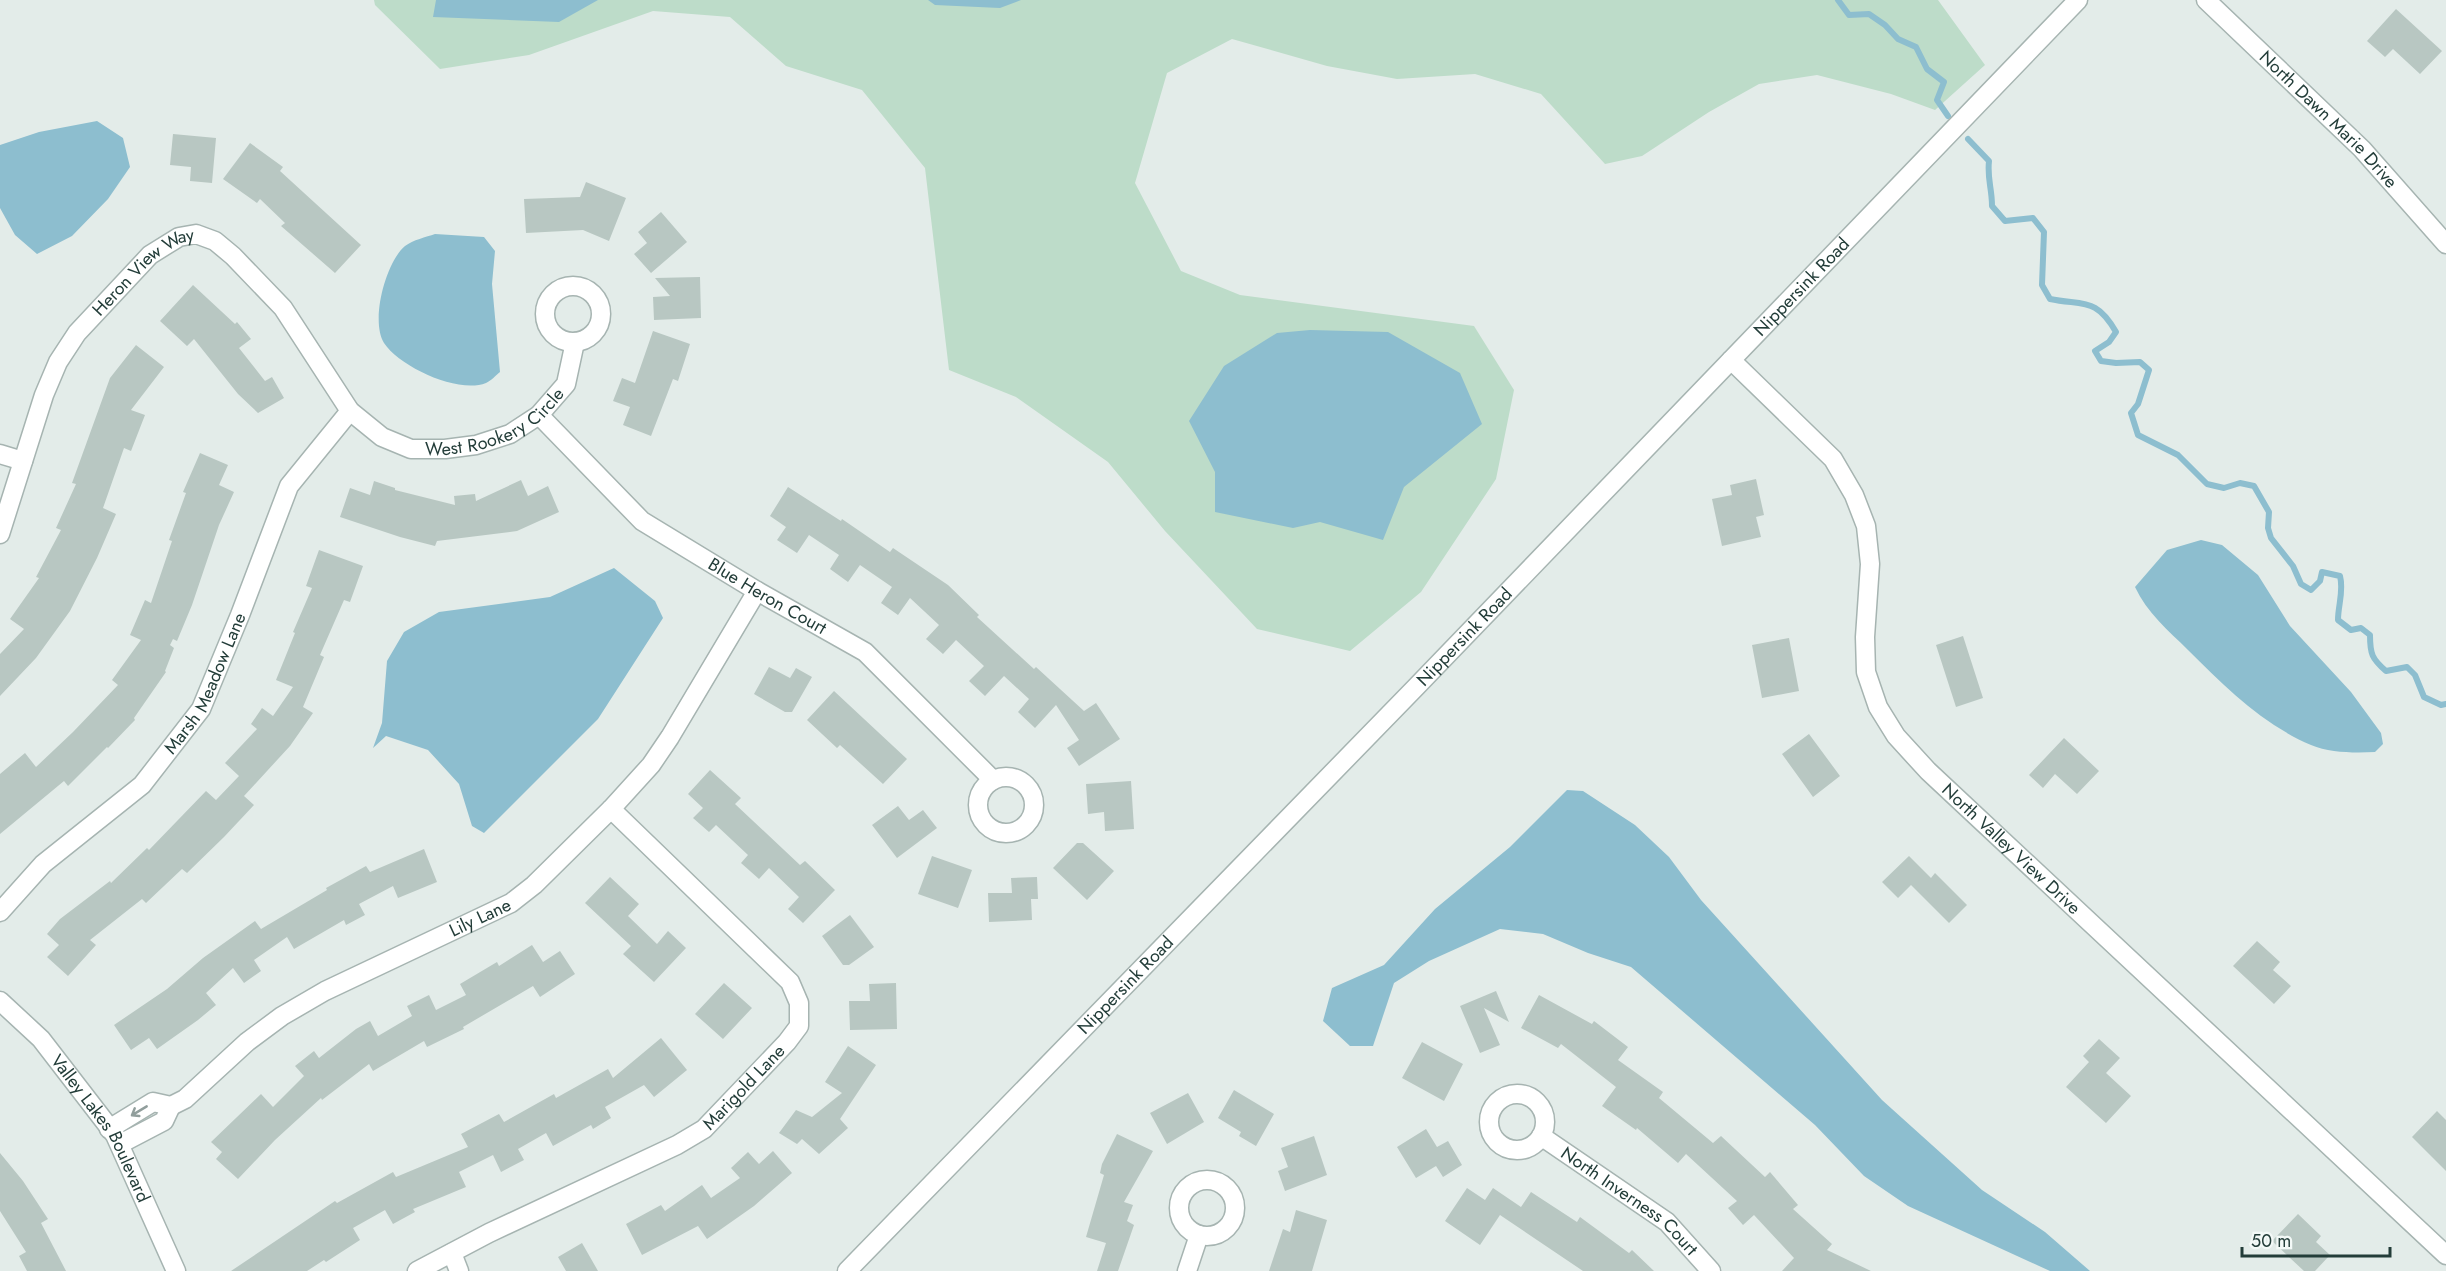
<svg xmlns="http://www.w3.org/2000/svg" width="2446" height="1271" font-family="Jost,sans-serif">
	<rect width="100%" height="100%" fill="#e3ece9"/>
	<path fill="#bddcc9" d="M374 0H1938L1985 65 1935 110 1891 94 1817 75 1759 84 1709 112 1642 156 1605 164 1541 94 1475 74 1397 79 1327 66 1232 39 1167 73 1135 183 1181 271 1240 295 1474 326 1514 390 1496 479 1421 592 1350 651 1257 629 1165 531 1108 462 1016 397 949 370 925 168 862 90 786 66 730 17 653 11 529 55 440 69 375 5Z"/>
	<path fill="#8dbecf" d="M436 0H598L559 22 433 17Z
		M928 0H1021L1000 8 935 5Z
		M97 121 123 138 130 167 108 199 72 236 37 254 15 235 0 208V145L39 132Z
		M435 234 484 237 495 251 492 284 500 372C496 375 491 381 486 383 458 394 400 367 384 343 370 320 386 262 405 246 413 240 426 237 435 234Z
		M1310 330 1388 332 1460 373 1482 424 1404 487 1383 540 1320 522 1293 528 1215 512V472L1189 421 1224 366 1277 333Z
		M2201 540 2222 545 2258 575 2290 626 2351 692 2381 733 2383 744 2375 752C2355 753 2330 753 2311 745 2262 724 2225 687 2188 650 2168 630 2147 613 2135 587L2167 550Z
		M614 568 655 601 663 618 598 719 484 833 472 826 459 784 428 750 386 736 373 748 382 723 387 661 404 632 439 612 550 597Z
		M1567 790 1583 791 1635 825 1669 857 1701 900 1882 1100 1982 1190 2045 1232 2090 1271H2050L1908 1206 1864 1176 1815 1125 1631 967 1588 953 1543 934 1500 929 1429 961 1394 983 1373 1046H1350L1323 1021 1332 988 1384 965 1435 909 1510 847Z"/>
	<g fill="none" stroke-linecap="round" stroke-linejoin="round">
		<path stroke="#8dbecf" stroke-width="6" d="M1838 0 1849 15 1869 14 1885 25 1898 39 1916 47 1927 69 1944 82 1937 100 1948 116
			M1968 139 1989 161C1987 179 1992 188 1992 206L2005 221 2033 218 2044 232 2042 285 2050 299C2084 306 2096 297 2116 332L2109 342 2095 351 2101 361 2116 363 2140 362 2149 370 2138 404 2131 413 2138 435 2178 455 2207 484 2224 488 2240 483 2254 486 2269 512 2268 528 2271 538 2293 566 2301 584 2311 590 2320 581 2322 572 2340 576C2344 591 2338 605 2338 620L2351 630 2361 628 2370 635C2370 654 2372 659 2386 671L2407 667 2415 675 2424 697 2441 705 2446 704"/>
	</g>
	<path fill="#b8c7c2" d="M2396 9 2442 51 2420 74 2393 49 2385 57 2367 41Z
		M173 134 216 138 212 183 190 181 191 167 170 165Z
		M250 143 283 167 280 171 361 245 335 273 281 226 285 223 260 199 257 203 223 179Z
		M586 182 626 198 609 241 583 230 526 233 524 199 580 197Z
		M661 212 687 242 651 273 634 254 647 243 638 232Z
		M700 277 701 318 654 320 653 297 670 296 655 278Z
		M193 285 235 324 237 322 251 339 239 348 265 381 272 377 284 398 258 413 238 394 194 339 187 346 160 321Z
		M653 331 690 344 678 381 673 379 651 436 623 425 630 407 613 401 622 378 635 383Z
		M136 345 164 367 131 410 145 415 131 451 124 448 103 508 116 514 97 558 70 611 36 658 0 696V654L24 629 10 619 39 578 36 577 61 530 56 528 76 484 72 483 110 378Z
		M200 453 228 465 219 485 234 492 219 525 192 605 177 641 173 639 170 645 174 648 165 671 166 672 134 718 135 720 108 748 107 747 68 786 64 781 0 834V774L25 753 36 767 73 732 118 685 112 680 141 640 130 635 145 600 151 603 172 541 169 540 186 493 183 492Z
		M1756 479 1764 515 1756 517 1761 537 1722 546 1712 499 1732 495 1730 485Z
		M521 480 528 496 548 486 559 512 517 531 437 541 435 546 400 537 340 517 350 488 370 495 374 481 395 488V490L455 505 454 496 475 494 476 501Z
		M788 487 841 521 842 519 890 552 893 548 948 585 979 615 977 617 1034 669 1036 667 1084 711 1096 703 1120 739 1079 766 1067 748 1079 740 1056 705 1035 728 1018 712 1029 699 1004 676 985 696 969 681 984 666 956 640 943 654 926 639 939 625 910 598 898 615 881 603 892 587 860 565 848 582 830 569 839 555 809 535 797 553 777 540 786 527 770 516Z
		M319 550 363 566 350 602 344 600 320 655 324 657 303 707 313 713 290 746 244 796 254 805 224 837 187 873 182 869 146 903 142 899 90 940 96 945 68 976 47 957 59 945 47 934 60 919 110 881 111 883 147 848 149 850 206 791 216 800 239 776 225 763 257 729 251 724 262 708 273 716 293 687 276 680 295 633 293 632 312 588 306 586Z
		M1963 636 1983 698 1956 707 1936 645Z
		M1789 638 1799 691 1762 698 1752 645Z
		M769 667 790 678 796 668 812 677 792 712H785L754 694Z
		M834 691 907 759 883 784 840 745 837 748 807 720Z
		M1809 734 1840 776 1813 797 1782 754Z
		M2064 738 2099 771 2077 794 2055 774 2043 788 2029 775Z
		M710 770 741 798 735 804 800 865 805 861 835 890 803 923 788 909 799 897 769 868 759 879 741 863 748 855 716 825 709 832 693 818 703 808 688 794Z
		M1131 781 1134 829 1105 831 1104 812 1088 814 1086 784Z
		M898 806 909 820 923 810 937 828 897 858 872 825Z
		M1077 843H1083L1114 871 1087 900 1053 868Z
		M424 849 437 882 398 898 393 886 359 904 365 915 346 925 344 920 294 949 287 937 254 960 261 971 244 983 233 968 206 993 216 1005 198 1020 157 1049 149 1038 131 1050 114 1025 167 989 203 958 255 921 261 929 327 890 326 888 366 866 370 872Z
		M932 856 972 870 958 908 918 894Z
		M1909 856 1931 878 1935 873 1967 905 1949 923 1911 885 1898 898 1882 882Z
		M610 877 639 904 628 916 657 944 668 931 686 948 654 982 623 954 631 946 585 903Z
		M1037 877 1038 899H1031L1032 920 989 922 988 893H1012L1011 878Z
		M850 915 874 947 849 965H843L822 936Z
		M2257 941 2280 962 2273 970 2291 986 2274 1004 2233 966Z
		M532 945 543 962 560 951 575 974 540 997 533 986 463 1027 464 1029 427 1047 424 1041 373 1071 369 1064 322 1100 321 1098 275 1140 238 1179 216 1159 222 1152 211 1142 261 1094 273 1107 304 1076 295 1066 314 1051 319 1058 356 1029 370 1021 378 1036 412 1016 407 1006 429 995 436 1010 466 995 460 984 497 962 499 966Z
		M724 983 752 1008 723 1039 695 1014Z
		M896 983 897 1029 850 1030 849 1001H870L869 984Z
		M1496 991 1509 1022 1484 1008 1500 1045 1480 1053 1460 1006Z
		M1539 995 1592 1024 1594 1021 1628 1047 1618 1060 1663 1092 1659 1098 1713 1143 1721 1136 1765 1177 1770 1172 1798 1205 1793 1209 1832 1244 1827 1250 1871 1271H1782L1794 1258 1754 1215 1743 1225 1728 1208 1737 1201 1686 1154 1678 1163 1637 1128 1636 1130 1602 1106 1616 1087 1561 1044 1558 1048 1521 1028Z
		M661 1038 687 1070 654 1097 644 1085 605 1107 611 1118 593 1129 591 1125 553 1146 546 1133 518 1149 524 1160 501 1172 493 1155 459 1172 466 1187 413 1209 415 1212 393 1224 385 1210 353 1228 360 1240 326 1262 324 1260 307 1271H231L335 1201 337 1203 393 1172 396 1177 468 1147 461 1134 499 1114 504 1122 554 1094 556 1098 608 1069 613 1078Z
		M2099 1039 2120 1058 2106 1073 2131 1096 2106 1123 2066 1087 2089 1062 2083 1056Z
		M1422 1042 1463 1064 1444 1101 1402 1078Z
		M848 1046 876 1065 840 1119 848 1128 819 1154 802 1139 797 1144 779 1133 796 1110 812 1117 842 1093 825 1082Z
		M1234 1090 1274 1114 1256 1146 1239 1136 1241 1132 1218 1118Z
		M1188 1093 1204 1122 1167 1144 1150 1113Z
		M2437 1111 2446 1120V1171L2412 1137Z
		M1426 1129 1437 1147 1448 1141 1462 1165 1443 1177 1436 1166 1416 1178 1397 1147Z
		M1117 1134 1153 1151 1124 1202 1133 1205 1127 1221 1134 1225 1118 1271H1097L1106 1243 1086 1237 1104 1175 1100 1173 1102 1164Z
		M1314 1136 1327 1175 1285 1191 1278 1171 1288 1167 1281 1148Z
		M773 1151 792 1173 754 1206 707 1239 698 1226 642 1255 626 1224 661 1205 665 1211 702 1185 711 1198 740 1178 731 1168 748 1152 759 1164Z
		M0 1153 23 1181 48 1219 41 1223 66 1271H27L19 1256 26 1252 0 1211Z
		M1467 1188 1485 1200 1493 1188 1521 1207 1531 1192 1577 1222 1580 1217 1629 1253 1632 1250 1654 1271H1583L1500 1215 1480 1245 1445 1221Z
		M1296 1210 1327 1220 1312 1271H1269L1283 1229 1290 1232Z
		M2298 1214 2321 1236 2316 1242 2330 1255 2315 1271H2304L2272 1241Z
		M582 1243 598 1271H566L558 1257Z"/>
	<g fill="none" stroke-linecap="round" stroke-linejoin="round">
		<g stroke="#a6b4b1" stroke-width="21">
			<g id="minor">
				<path id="s1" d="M2206 0 2362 149 2446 244"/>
				<circle cx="573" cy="314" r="28"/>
				<path id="s2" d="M1731 360 1833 459 1854 495 1866 526 1870 564 1865 637 1866 672 1878 707 1896 736 1928 771 2446 1255"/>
				<path id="s3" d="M539 415 642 521 757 591 865 652 993 780"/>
				<path d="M0 454 23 461"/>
				<path id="s4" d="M0 534 44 395 58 362 77 333 150 255 179 237 196 234 215 241 233 256 283 308 350 411 382 437 411 449H445L476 445 510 434 539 415 566 384 575 342"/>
				<circle cx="1006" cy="805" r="28"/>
				<path id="s5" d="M0 912 43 864 142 785 201 709 240 615 289 486 350 411"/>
				<path id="s6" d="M0 1001 41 1039 115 1135 176 1271"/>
				<circle cx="1517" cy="1122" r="28"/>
				<path id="s7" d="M109 1129 153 1102 171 1106 185 1099 247 1042 282 1016 325 991 511 903 534 885 611 809 651 765 670 737 757 591"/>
				<path id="s8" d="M1541 1136 1667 1222 1711 1271"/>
				<path d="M120 1144 164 1121 171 1106"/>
				<circle cx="1207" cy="1208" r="28"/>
				<path d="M452 1253 459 1271"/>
				<path id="s9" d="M417 1271 489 1233 677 1145 704 1129 787 1042 799 1026V1003L790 982 611 809"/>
				<path id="s10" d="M847 1271 1416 687 2078 0"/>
				<path d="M1187 1271 1199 1235"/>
			</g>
		</g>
		<use href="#minor" stroke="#fff" stroke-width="18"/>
	</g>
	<defs><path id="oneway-shaft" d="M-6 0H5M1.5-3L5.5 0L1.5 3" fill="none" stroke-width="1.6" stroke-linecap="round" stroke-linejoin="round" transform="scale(1.5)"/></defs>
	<use stroke="#919e9c" href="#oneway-shaft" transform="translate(139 1111) rotate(149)"/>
	<g text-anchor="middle" stroke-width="5" stroke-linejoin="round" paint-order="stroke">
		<g font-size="18" fill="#233d39" stroke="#f3f9f7">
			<text dy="6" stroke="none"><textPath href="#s1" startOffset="171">North Dawn Marie Drive</textPath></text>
			<text dy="6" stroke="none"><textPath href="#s4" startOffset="308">Heron View Way</textPath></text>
			<text dy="6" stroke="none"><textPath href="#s10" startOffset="1371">Nippersink Road</textPath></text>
			<text dy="6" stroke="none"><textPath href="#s4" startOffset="777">West Rookery Circle</textPath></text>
			<text dy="6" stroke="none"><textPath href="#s3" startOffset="294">Blue Heron Court</textPath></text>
			<text dy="6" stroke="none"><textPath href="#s10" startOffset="885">Nippersink Road</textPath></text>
			<text dy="6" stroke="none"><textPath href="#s5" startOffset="312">Marsh Meadow Lane</textPath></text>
			<text dy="6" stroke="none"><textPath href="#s2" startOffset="596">North Valley View Drive</textPath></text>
			<text dy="6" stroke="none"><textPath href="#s7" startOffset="435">Lily Lane</textPath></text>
			<text dy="6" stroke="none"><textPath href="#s10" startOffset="399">Nippersink Road</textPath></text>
			<text dy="6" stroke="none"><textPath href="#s9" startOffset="378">Marigold Lane</textPath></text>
			<text dy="6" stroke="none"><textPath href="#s6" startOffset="164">Valley Lakes Boulevard</textPath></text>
			<text dy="6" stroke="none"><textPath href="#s8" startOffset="110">North Inverness Court</textPath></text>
		</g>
	</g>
	<path d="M2242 1247v9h148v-9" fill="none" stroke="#233d39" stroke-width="3"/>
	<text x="2251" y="1247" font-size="18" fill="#233d39" stroke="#f3f9f7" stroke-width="4.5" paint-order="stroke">50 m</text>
</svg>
